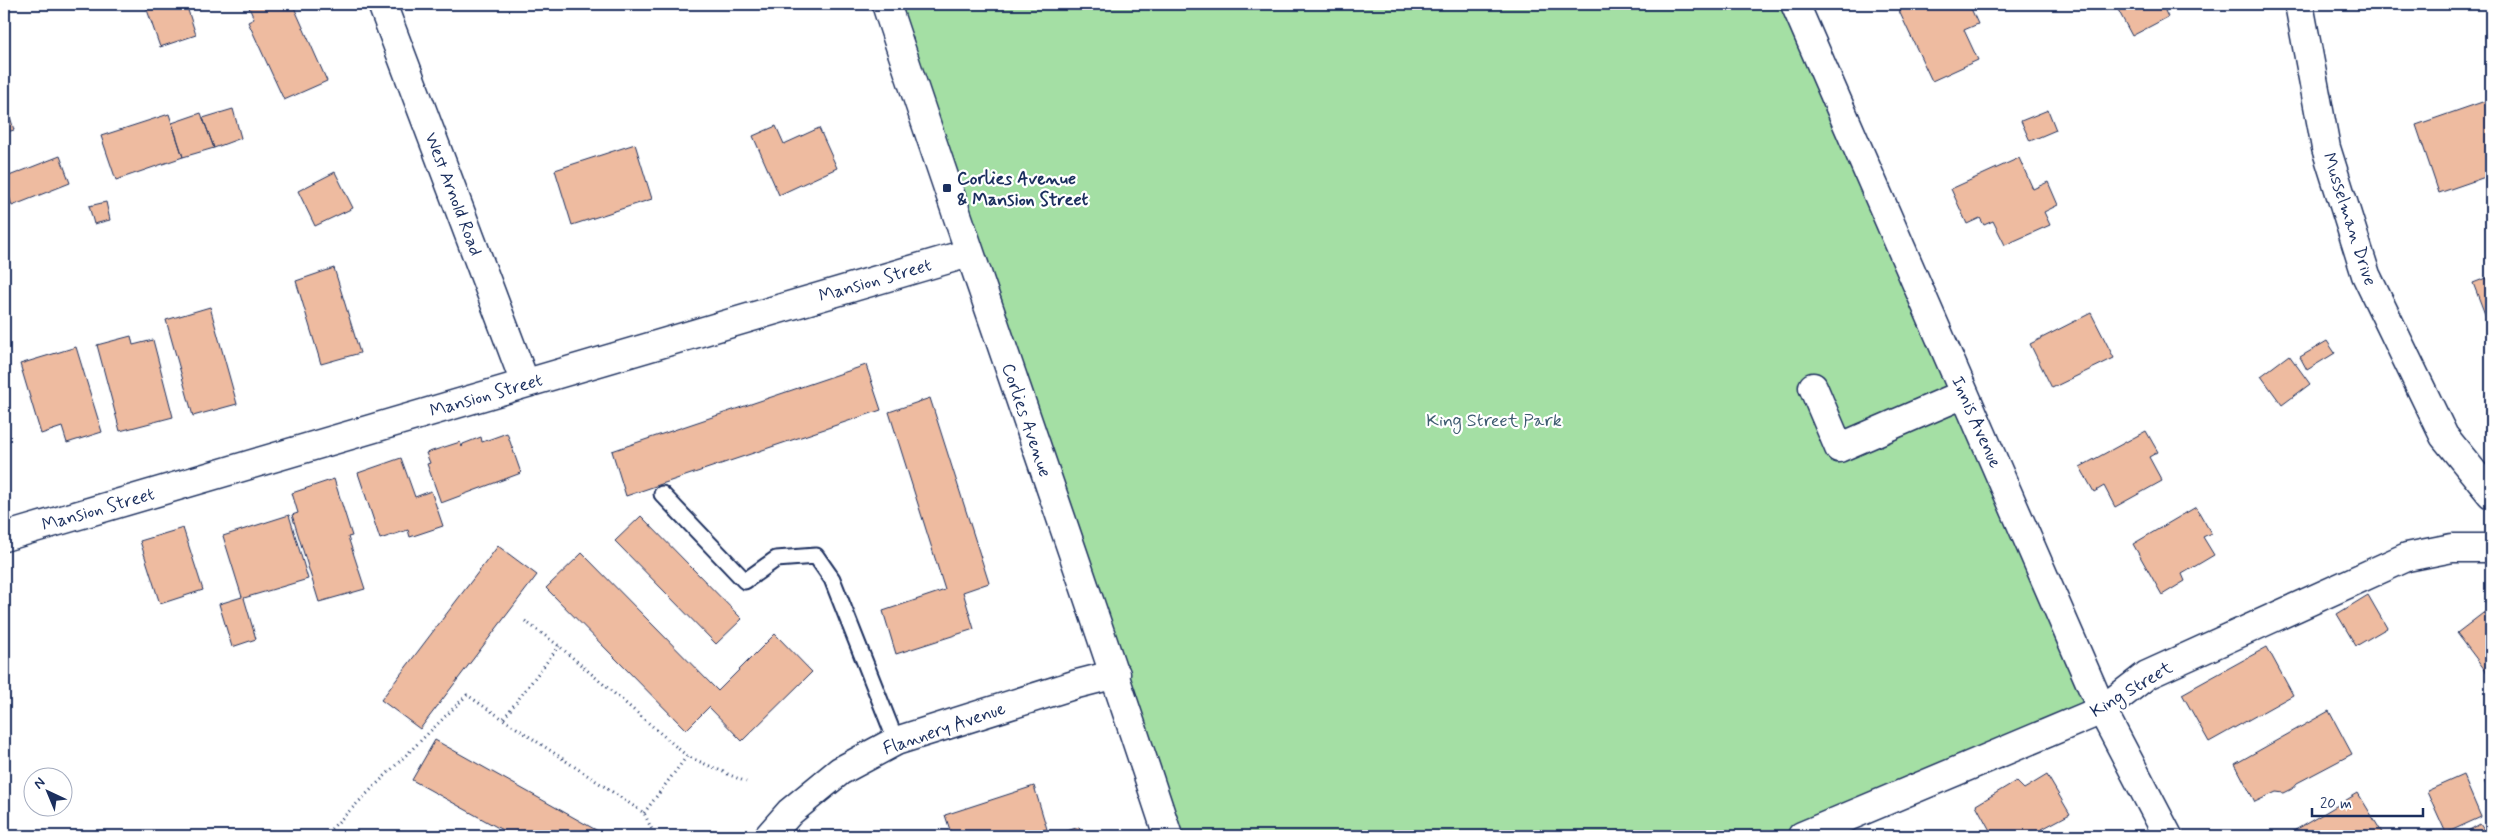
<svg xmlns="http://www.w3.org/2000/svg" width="2495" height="840" font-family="Mynerve,sans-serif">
	<rect width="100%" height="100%" fill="#fff"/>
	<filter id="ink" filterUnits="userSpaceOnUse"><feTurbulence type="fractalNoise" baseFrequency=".02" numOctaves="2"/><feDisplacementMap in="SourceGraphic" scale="10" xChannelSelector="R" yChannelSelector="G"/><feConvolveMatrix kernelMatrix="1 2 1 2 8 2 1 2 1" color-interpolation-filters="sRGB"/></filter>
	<g filter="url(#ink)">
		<path fill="#a4dfa4" stroke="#608781" d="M886 4H1795L2102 710 1802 836H1168Z"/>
		<path fill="#eebba0" stroke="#1b2f5e" d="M145 4H186L196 35 160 47Z
			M250 4H280L281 7 293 5 327 81 284 100 248 22 254 19 248 5Z
			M1914 4H1969L1978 24 1964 30 1978 60 1932 81 1899 11Z
			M2115 4H2168L2171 8 2165 11 2168 17 2132 36Z
			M2491 99V175L2439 193 2416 125Z
			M4 103H6L14 130 4 133Z
			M233 109 241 138 214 148 203 118Z
			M2048 110 2056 130 2030 141 2021 121Z
			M201 113 214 148 183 157 172 123Z
			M169 114 183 157 116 180 101 136Z
			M776 126 784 144 819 128 837 168 779 195 753 136Z
			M635 144 652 199 572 225 555 170Z
			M60 156 70 183 12 206 4 178Z
			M2019 158 2033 189 2048 182 2058 205 2044 212 2050 225 2005 245 1993 221 1984 225 1980 218 1967 224 1951 189Z
			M335 172 353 208 315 226 298 191Z
			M106 202 110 220 94 224 89 206Z
			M334 268 360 353 321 364 296 281Z
			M2491 276V330L2473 283Z
			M210 307 237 404 193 416 166 320Z
			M2091 313 2114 358 2052 388 2030 344Z
			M131 336 133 345 153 340 173 417 120 431 97 345Z
			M2327 341 2335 353 2307 370 2300 357Z
			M76 347 102 432 67 443 62 427 41 434 20 364Z
			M2289 355 2310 384 2282 405 2261 376Z
			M866 365 881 410 626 496 612 451Z
			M930 398 989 583 963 592 974 629 896 654 883 611 945 590 889 412Z
			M2146 431 2158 452 2149 457 2162 481 2115 507 2104 486 2094 492 2080 467Z
			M507 433 521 473 441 503 427 464 430 463 426 453 460 442 462 447 463 444 481 437 482 442Z
			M401 458 415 497 431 491 443 526 410 537 408 530 380 539 358 473Z
			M334 479 352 536 348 537 365 589 319 602 292 515 298 513 292 493Z
			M2196 507 2211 533 2203 537 2214 555 2182 574 2185 581 2162 595 2133 544Z
			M289 515 308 579 244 598 256 639 232 647 219 604 242 597 223 536Z
			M641 516 742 619 716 644 615 541Z
			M183 528 203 590 160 604 140 541Z
			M498 546 537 575 420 729 381 700Z
			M582 553 718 691 775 634 812 672 742 741 709 707 686 730 546 588Z
			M2368 595 2387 628 2356 646 2337 614Z
			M2491 607V678L2457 633Z
			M2267 647 2293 695 2209 742 2182 694Z
			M2329 711 2352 754 2297 783 2292 789 2284 793 2276 792 2255 802 2235 764Z
			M435 740 605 835 513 836 412 780Z
			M2047 775 2070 814 2042 829 2045 836H2015L2013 834 2009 836H1993L1976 805 2016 781 2024 789Z
			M2463 775 2481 817 2446 833 2427 791Z
			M2491 777V796L2484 781Z
			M1034 786 1047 829 1025 836H952L945 815Z
			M2358 793 2384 836H2285L2316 818Z
			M2480 824 2488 836H2459Z
			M1079 827 1082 836H1052Z"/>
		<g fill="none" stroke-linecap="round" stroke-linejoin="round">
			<g stroke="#1b2f5e" stroke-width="19">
				<path id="service" d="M662 494 745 581 776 559 816 556 832 579 896 741"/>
			</g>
			<g stroke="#1b2f5e" stroke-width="31">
				<path id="minor" d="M382 4 525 383
					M886 4C978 282 1077 558 1168 836
					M2299 4 2326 148 2366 275 2444 436 2491 494
					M1813 387 1839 448 1964 394
					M4 537 969 253
					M769 836 790 812 840 771 896 741 1077 684 1116 674
					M1802 836 2102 710 2147 675 2407 557 2452 548H2491"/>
			</g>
			<g stroke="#1b2f5e" stroke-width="31">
				<path id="secondary" d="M1795 4 2102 710 2168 836"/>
			</g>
			<path stroke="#1b2f5e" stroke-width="3" stroke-dasharray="1 4" stroke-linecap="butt" d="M525 621 559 646 687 756 746 782
				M504 718 559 646
				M644 813 687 756
				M324 836 467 695 644 813 655 836"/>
			<use href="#service" stroke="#fff" stroke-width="15"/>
			<use href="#minor" stroke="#fff" stroke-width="28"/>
			<use href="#secondary" stroke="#fff" stroke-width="28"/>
		</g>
	</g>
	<rect fill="#1b2f5e" stroke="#fff" stroke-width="2" x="942" y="183" width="10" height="10" rx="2.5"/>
	<g text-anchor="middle" stroke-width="4.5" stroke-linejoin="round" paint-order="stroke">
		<g font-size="18" font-weight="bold" fill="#1b2f5e" stroke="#fff" text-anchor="start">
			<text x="957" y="184">Corlies Avenue<tspan x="957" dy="21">&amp; Mansion Street</tspan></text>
		</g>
		<g font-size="18" fill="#1b2f5e" stroke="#fff">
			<text transform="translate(454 194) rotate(69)" y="6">West Arnold Road</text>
			<text transform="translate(2350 219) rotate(72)" y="6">Musselman Drive</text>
			<text transform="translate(875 280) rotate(-16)" y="6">Mansion Street</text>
			<text transform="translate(486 395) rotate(-16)" y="6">Mansion Street</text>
			<text transform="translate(1027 420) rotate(71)" y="6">Corlies Avenue</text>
			<text transform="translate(1977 422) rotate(66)" y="6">Innis Avenue</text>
			<text transform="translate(98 509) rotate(-16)" y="6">Mansion Street</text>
			<text transform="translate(2131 689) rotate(-31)" y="6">King Street</text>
			<text transform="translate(944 728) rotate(-19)" y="6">Flannery Avenue</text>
		</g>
		<g font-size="18" fill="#3d5b70" stroke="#fff">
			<text x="1494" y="426">King Street Park</text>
		</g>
	</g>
	<rect width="2495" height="840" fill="none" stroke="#fff" stroke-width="20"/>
	<rect x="10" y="10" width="2475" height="820" fill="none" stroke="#1b2f5e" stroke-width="2" filter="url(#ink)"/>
	<g transform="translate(48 792) rotate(316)"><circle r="24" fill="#ffffff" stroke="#a4acbf"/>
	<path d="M0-4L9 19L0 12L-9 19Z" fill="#1b2f5e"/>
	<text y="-8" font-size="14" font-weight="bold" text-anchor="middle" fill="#1b2f5e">N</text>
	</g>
	<path d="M2312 808v8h111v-8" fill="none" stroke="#1b2f5e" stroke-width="2.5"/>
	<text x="2320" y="808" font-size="15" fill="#1b2f5e" stroke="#ffffff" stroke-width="4" paint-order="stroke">20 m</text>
</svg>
